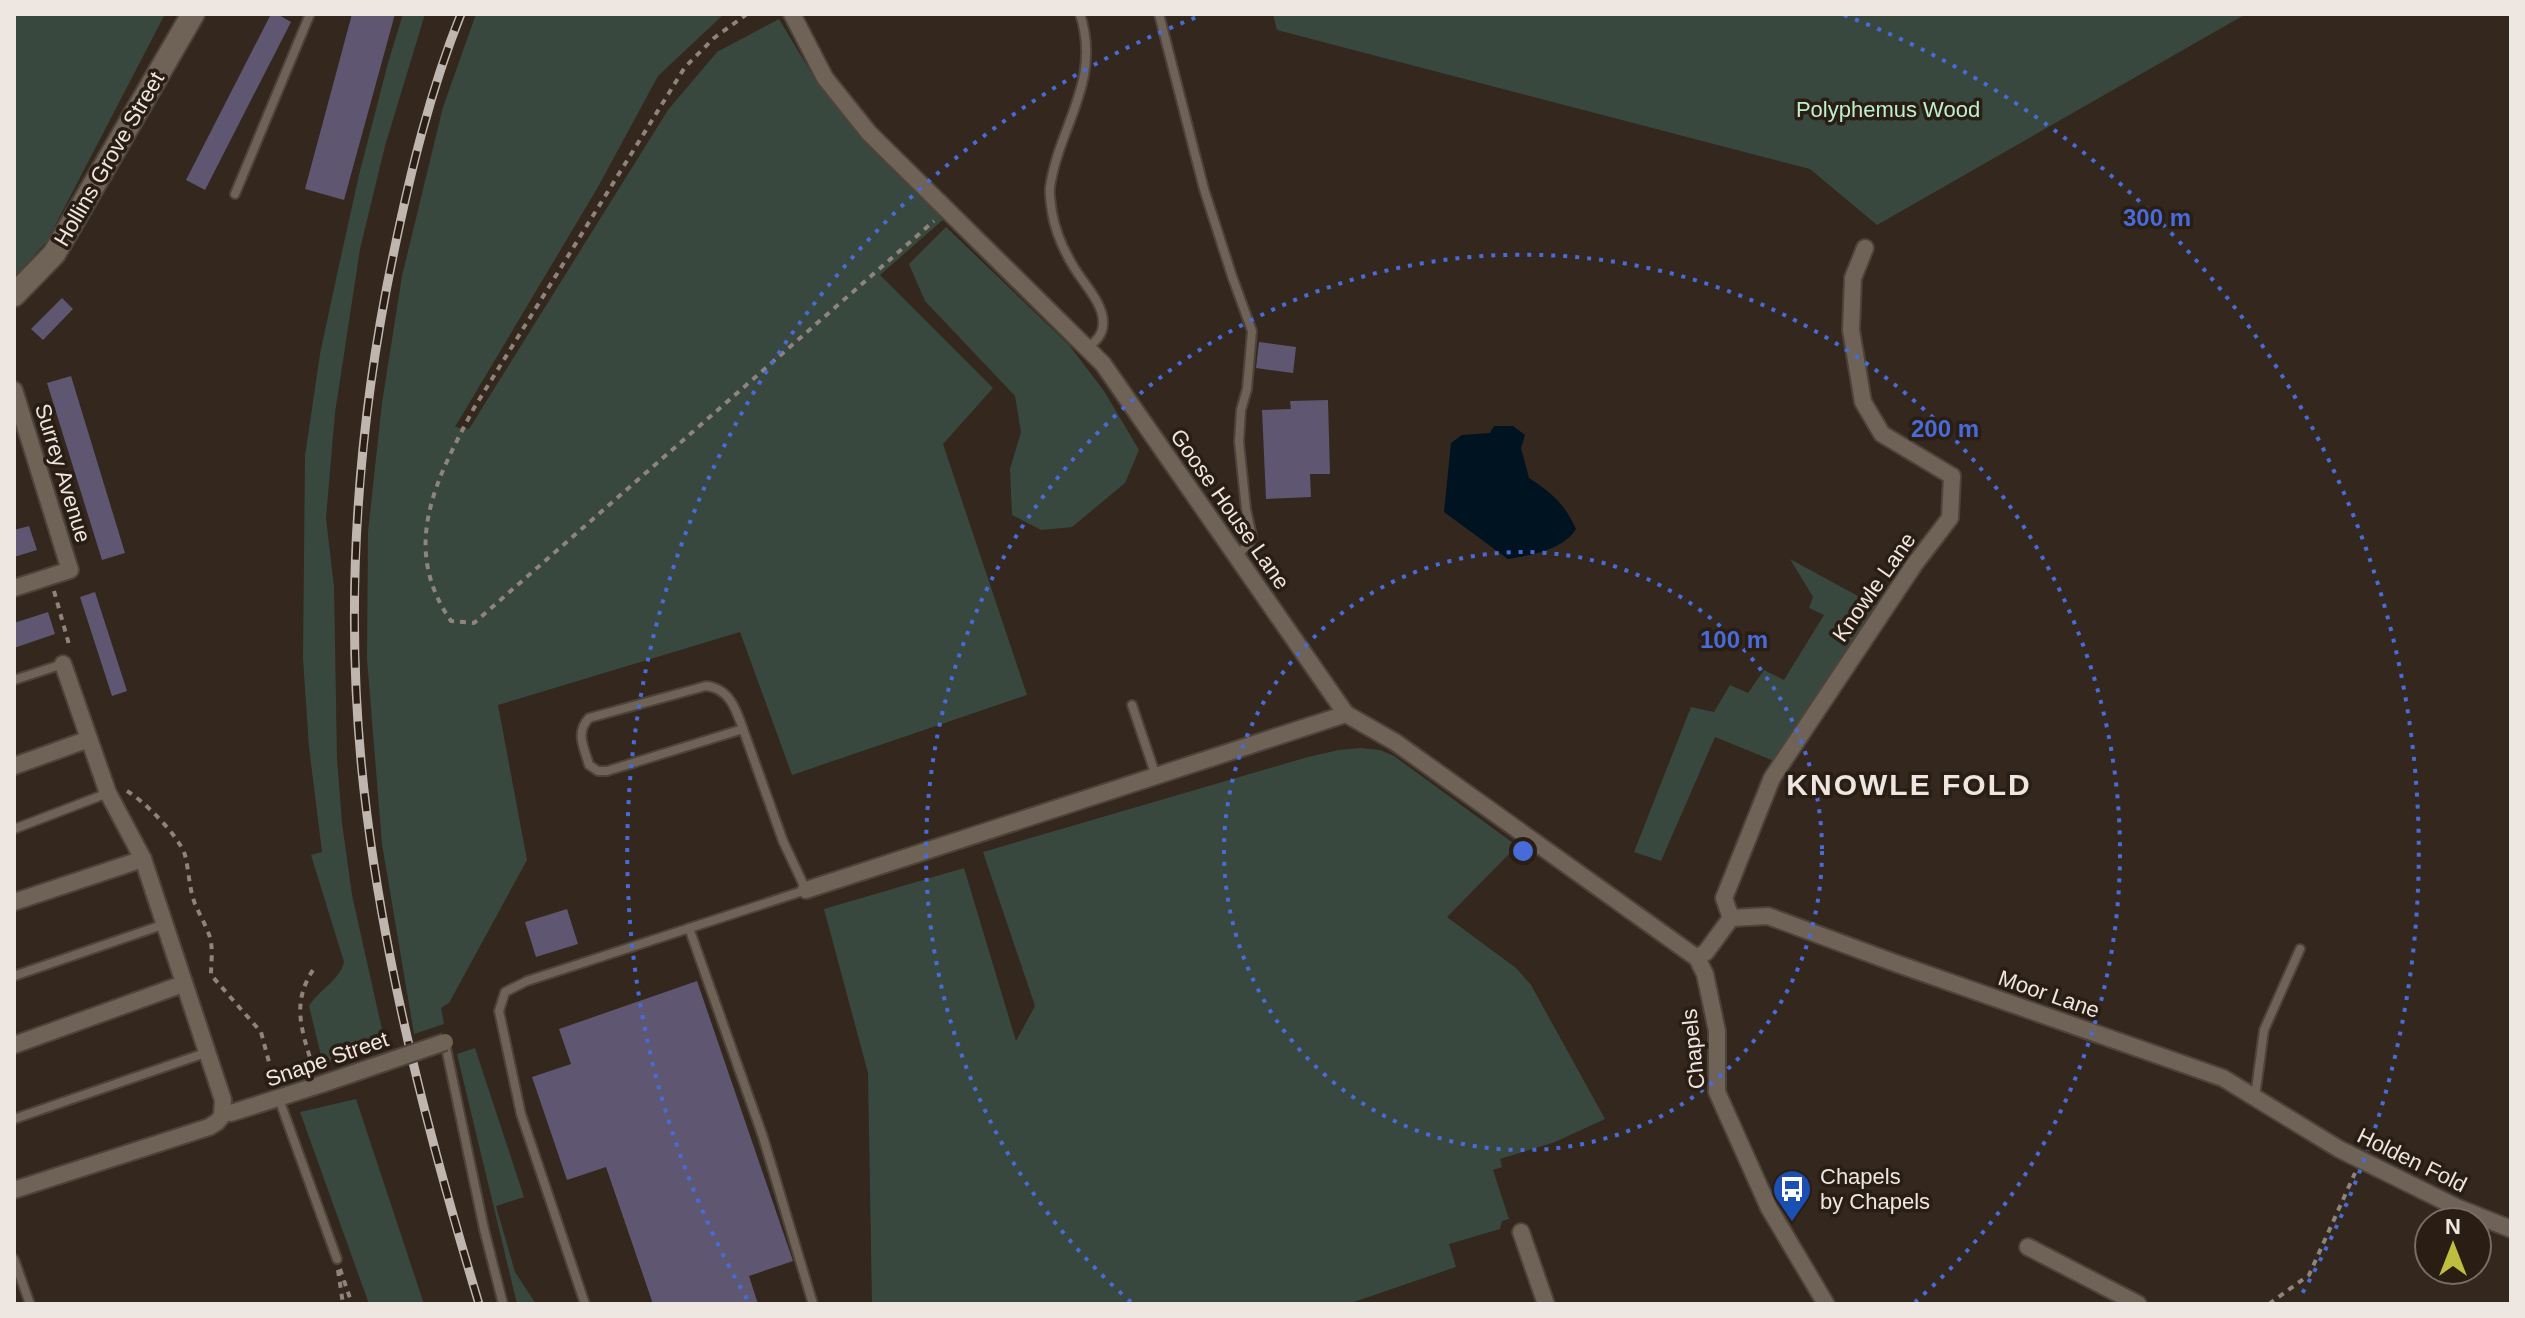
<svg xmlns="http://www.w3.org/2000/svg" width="2525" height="1318" font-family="Helvetica,sans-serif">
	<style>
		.green { fill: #39483e }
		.water { fill: #001320 }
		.building { fill: #5f5771 }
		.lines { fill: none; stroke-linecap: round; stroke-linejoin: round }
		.service-casing { stroke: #4d433b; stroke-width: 12 }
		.minor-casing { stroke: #4d433b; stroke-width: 20 }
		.tertiary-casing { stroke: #4d433b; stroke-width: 26 }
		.path { stroke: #8e847d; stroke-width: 4; stroke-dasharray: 6 6; stroke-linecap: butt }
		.service { stroke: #6f6257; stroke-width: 8 }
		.minor { stroke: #6f6257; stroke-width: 16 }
		.tertiary { stroke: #6f6257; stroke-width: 22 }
		.rail-casing { stroke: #bfb6b0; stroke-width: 9 }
		.rail { stroke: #291d14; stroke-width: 6; stroke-dasharray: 18; stroke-linecap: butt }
		.minor-bridge-casing { stroke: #4d433b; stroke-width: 20; stroke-linecap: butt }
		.minor-bridge { stroke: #6f6257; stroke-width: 16 }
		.ring { fill: none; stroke: #476cda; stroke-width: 4; stroke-dasharray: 4 8 }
		.labels { text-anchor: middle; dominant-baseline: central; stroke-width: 7; stroke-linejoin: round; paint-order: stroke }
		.park-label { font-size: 22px; fill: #bcf0cd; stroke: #291d14 }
		.street-label { font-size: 22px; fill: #eee6e0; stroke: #291d14 }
		.poi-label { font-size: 22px; fill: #eee6e0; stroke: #291d14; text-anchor: start }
		.district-label { font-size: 30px; font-weight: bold; letter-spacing: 2px; fill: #eee6e0; stroke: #291d14 }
		.centre { fill: #476cda; stroke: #291d14; stroke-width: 4 }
		.ring-label { font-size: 24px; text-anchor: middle; font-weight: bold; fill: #476cda; stroke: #291d14; stroke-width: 7; stroke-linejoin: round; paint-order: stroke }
	</style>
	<rect width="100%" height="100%" fill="#33271e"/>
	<g class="green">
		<path d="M14 14H165L47 241 14 278Z"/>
		<path d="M403 14H425L385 146 360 249 335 413 326 518 334 587 337 759 342 823 352 895 385 1043 323 1064 309 1006C319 990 340 980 344 962L311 855 322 852 309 747 303 659 305 456 320 354 338 270 359 175 388 63Z"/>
		<path d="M476 14H724L658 76 598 187 455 427 469 429 668 110 717 52 779 19 812 74 862 139 944 219 880 275 993 388 943 444 1027 695 792 775 740 632 498 705 527 860 449 1003 441 1008 444 1024 414 1034 382 844 367 659 368 532 382 403 402 276 443 107Z"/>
		<path d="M1273 14H2246L1877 225 1810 169 1277 30Z"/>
		<path d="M946 227 1069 345 1104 391 1139 450 1125 483 1072 527 1041 530 1012 515 1010 469 1021 432 1015 396 925 301 909 264Z"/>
		<path d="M1790 559 1878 607 1774 761 1715 737 1661 861 1634 852 1691 707 1714 712 1730 685 1748 693 1764 670 1784 680 1824 615 1809 608 1813 597Z"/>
		<path d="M1361 748 1380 750 1394 756 1513 843 1515 848 1447 917 1516 968 1531 985 1605 1119 1555 1142 1500 1159 1502 1167 1493 1170 1509 1219 1502 1221 1500 1229 1449 1244 1456 1267 1348 1304H872L868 1073 824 909 964 868 1016 1041 1035 1006 983 852 1308 757 1339 750Z"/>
		<path d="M475 1048 524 1197 496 1206 515 1272 536 1304H517L457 1054Z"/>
		<path d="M356 1099 424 1304H369L300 1112Z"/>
	</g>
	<path class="water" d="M1494 426H1513L1525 435 1521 448 1529 478C1553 494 1564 503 1576 529 1563 550 1531 555 1508 559L1444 512 1451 443 1462 435 1490 433Z"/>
	<g class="building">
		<path d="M271 14H277L291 22 205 190 186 180Z"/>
		<path d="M352 14H395L344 200 305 189Z"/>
		<path d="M62 298 73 309 43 340 31 329Z"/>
		<path d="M1259 342 1296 347 1293 373 1256 368Z"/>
		<path d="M71 376 125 553 102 560 47 383Z"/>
		<path d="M1328 400 1330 474H1310L1311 497 1266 499 1262 410 1291 409 1290 401Z"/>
		<path d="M29 526 37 550 14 557V530Z"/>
		<path d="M95 592 127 691 112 696 80 597Z"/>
		<path d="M48 612 55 634 14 648V623Z"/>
		<path d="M567 909 578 944 536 957 525 922Z"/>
		<path d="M697 981 793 1261 749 1276 758 1304H653L606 1167 567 1180 532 1077 571 1064 559 1029Z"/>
	</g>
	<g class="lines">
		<g class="service-casing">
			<g id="service">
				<path d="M1080 14C1102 81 1059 126 1050 187 1049 195 1051 204 1052 212 1055 231 1062 247 1072 264 1081 281 1104 303 1103 323 1103 335 1096 341 1087 348"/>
				<path d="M1159 14 1204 189 1232 276 1252 331 1247 389 1241 410 1239 442 1246 509 1252 536 1249 544 1237 555"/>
				<path d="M235 194 310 14"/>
				<path d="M14 680 63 664"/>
				<path d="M1132 705 1156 776"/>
				<path d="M14 829 108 793"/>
				<path d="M689 928 763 1137 813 1304"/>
				<path d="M14 976 165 924"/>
				<path d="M445 1043 484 1229 503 1304"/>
				<path d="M2255 1097 2264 1030 2300 949"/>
				<path d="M279 1099 337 1259"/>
				<path d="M14 1119 208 1052"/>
				<path d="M14 1259 30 1304"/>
				<path d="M585 1304 521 1114 499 1011 505 992 527 981 806 890 783 841 743 729C736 709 729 688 706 686L589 718C575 733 584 747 589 765L598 771H607L743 729"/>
			</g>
		</g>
		<g class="minor-casing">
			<g id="minor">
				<path d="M792 14 825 78 869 133 1103 364 1346 714 1395 742 1697 958 1705 974 1717 1031V1092L1769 1208 1826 1304"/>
				<path d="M14 390 70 570 14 588"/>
				<path d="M14 766 89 739"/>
				<path d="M806 890 1346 714"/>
				<path d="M14 902 143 859"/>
				<path d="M1731 918 1768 916 1895 963 2223 1078 2339 1149 2456 1207 2511 1229"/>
				<path d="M1697 958 1706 952 1731 918 1724 898 1772 778 1914 565 1950 518 1952 476 1882 434 1863 402 1851 330 1853 278 1865 248"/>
				<path d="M14 1045 183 984"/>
				<path d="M223 1111 231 1113 322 1084"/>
				<path d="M14 1190 209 1127 217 1122 222 1116 223 1100 143 859 108 793 63 664"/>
				<path d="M1521 1232 1546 1304"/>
				<path d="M2028 1247 2138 1304"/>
			</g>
		</g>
		<g class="tertiary-casing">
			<path id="tertiary" d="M14 295 54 254 193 14"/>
		</g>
		<g class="path">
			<path d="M747 14 714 38 685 67 474 408C437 478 399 546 451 621L474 623 934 221"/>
			<path d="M54 591 70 648"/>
			<path d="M127 791C144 801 179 836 185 855 189 871 189 888 195 904 199 913 204 922 208 932 214 945 211 961 211 975L261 1032 274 1081"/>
			<path d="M313 1068C302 1030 290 1003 315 967"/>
			<path d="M340 1269 352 1304"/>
			<path d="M338 1270 343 1304"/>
			<path d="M2269 1304 2309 1275 2355 1173"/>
		</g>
		<use href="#service" class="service"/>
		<use href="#minor" class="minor"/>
		<use href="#tertiary" class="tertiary"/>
		<g class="rail-casing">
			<path id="rail" d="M461 14C430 91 410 174 393 256 355 438 343 629 367 815 388 981 431 1144 479 1304"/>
		</g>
		<use href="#rail" class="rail"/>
		<g class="minor-bridge-casing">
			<path id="minor-bridge" d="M322 1084 445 1042"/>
		</g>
		<use href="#minor-bridge" class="minor-bridge"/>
	</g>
	<g class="ring">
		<circle cx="1523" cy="851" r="299"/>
		<path d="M1131 1302A597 597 0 1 1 1915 1302"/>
		<path d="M747 1299A896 896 0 0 1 1202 15M1844 15A896 896 0 0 1 2299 1299"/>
	</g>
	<defs>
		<g id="bus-pin" transform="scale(2)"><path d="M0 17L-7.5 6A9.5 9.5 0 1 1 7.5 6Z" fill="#1a4fb4" stroke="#291d14"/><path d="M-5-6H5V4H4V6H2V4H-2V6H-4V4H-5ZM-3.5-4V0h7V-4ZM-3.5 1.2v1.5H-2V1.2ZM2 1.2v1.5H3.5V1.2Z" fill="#fff"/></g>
	</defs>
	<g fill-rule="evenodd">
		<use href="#bus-pin" x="1792" y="1189"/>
	</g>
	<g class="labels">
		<g class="park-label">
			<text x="1888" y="109">Polyphemus Wood</text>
		</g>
		<g class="street-label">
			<text transform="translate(109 159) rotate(-60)">Hollins Grove Street</text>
			<text transform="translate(63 473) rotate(73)">Surrey Avenue</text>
			<text transform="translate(1230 509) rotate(55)">Goose House Lane</text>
			<text transform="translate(1874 587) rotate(-55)">Knowle Lane</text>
			<text transform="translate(2049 994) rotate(19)">Moor Lane</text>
			<text transform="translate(1693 1049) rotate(-96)">Chapels</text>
			<text transform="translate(327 1059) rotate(-19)">Snape Street</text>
			<text transform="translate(2412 1160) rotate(26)">Holden Fold</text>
		</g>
		<g class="poi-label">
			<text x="1820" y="1176">Chapels<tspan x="1820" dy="25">by Chapels</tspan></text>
		</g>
		<g class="district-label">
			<text x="1909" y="784">KNOWLE FOLD</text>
		</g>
	</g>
	<circle cx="1523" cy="851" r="12" class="centre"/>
	<g class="ring-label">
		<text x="2157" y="226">300 m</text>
		<text x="1945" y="437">200 m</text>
		<text x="1734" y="648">100 m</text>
	</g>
	<rect width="2525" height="1318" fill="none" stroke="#eee6e0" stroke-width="32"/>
	<g transform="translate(2453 1246)"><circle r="38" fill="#291d14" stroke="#786d66" stroke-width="2"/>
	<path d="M0-6L14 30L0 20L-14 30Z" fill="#bfbe41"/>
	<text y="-12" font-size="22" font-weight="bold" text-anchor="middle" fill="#eee6e0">N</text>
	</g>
</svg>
